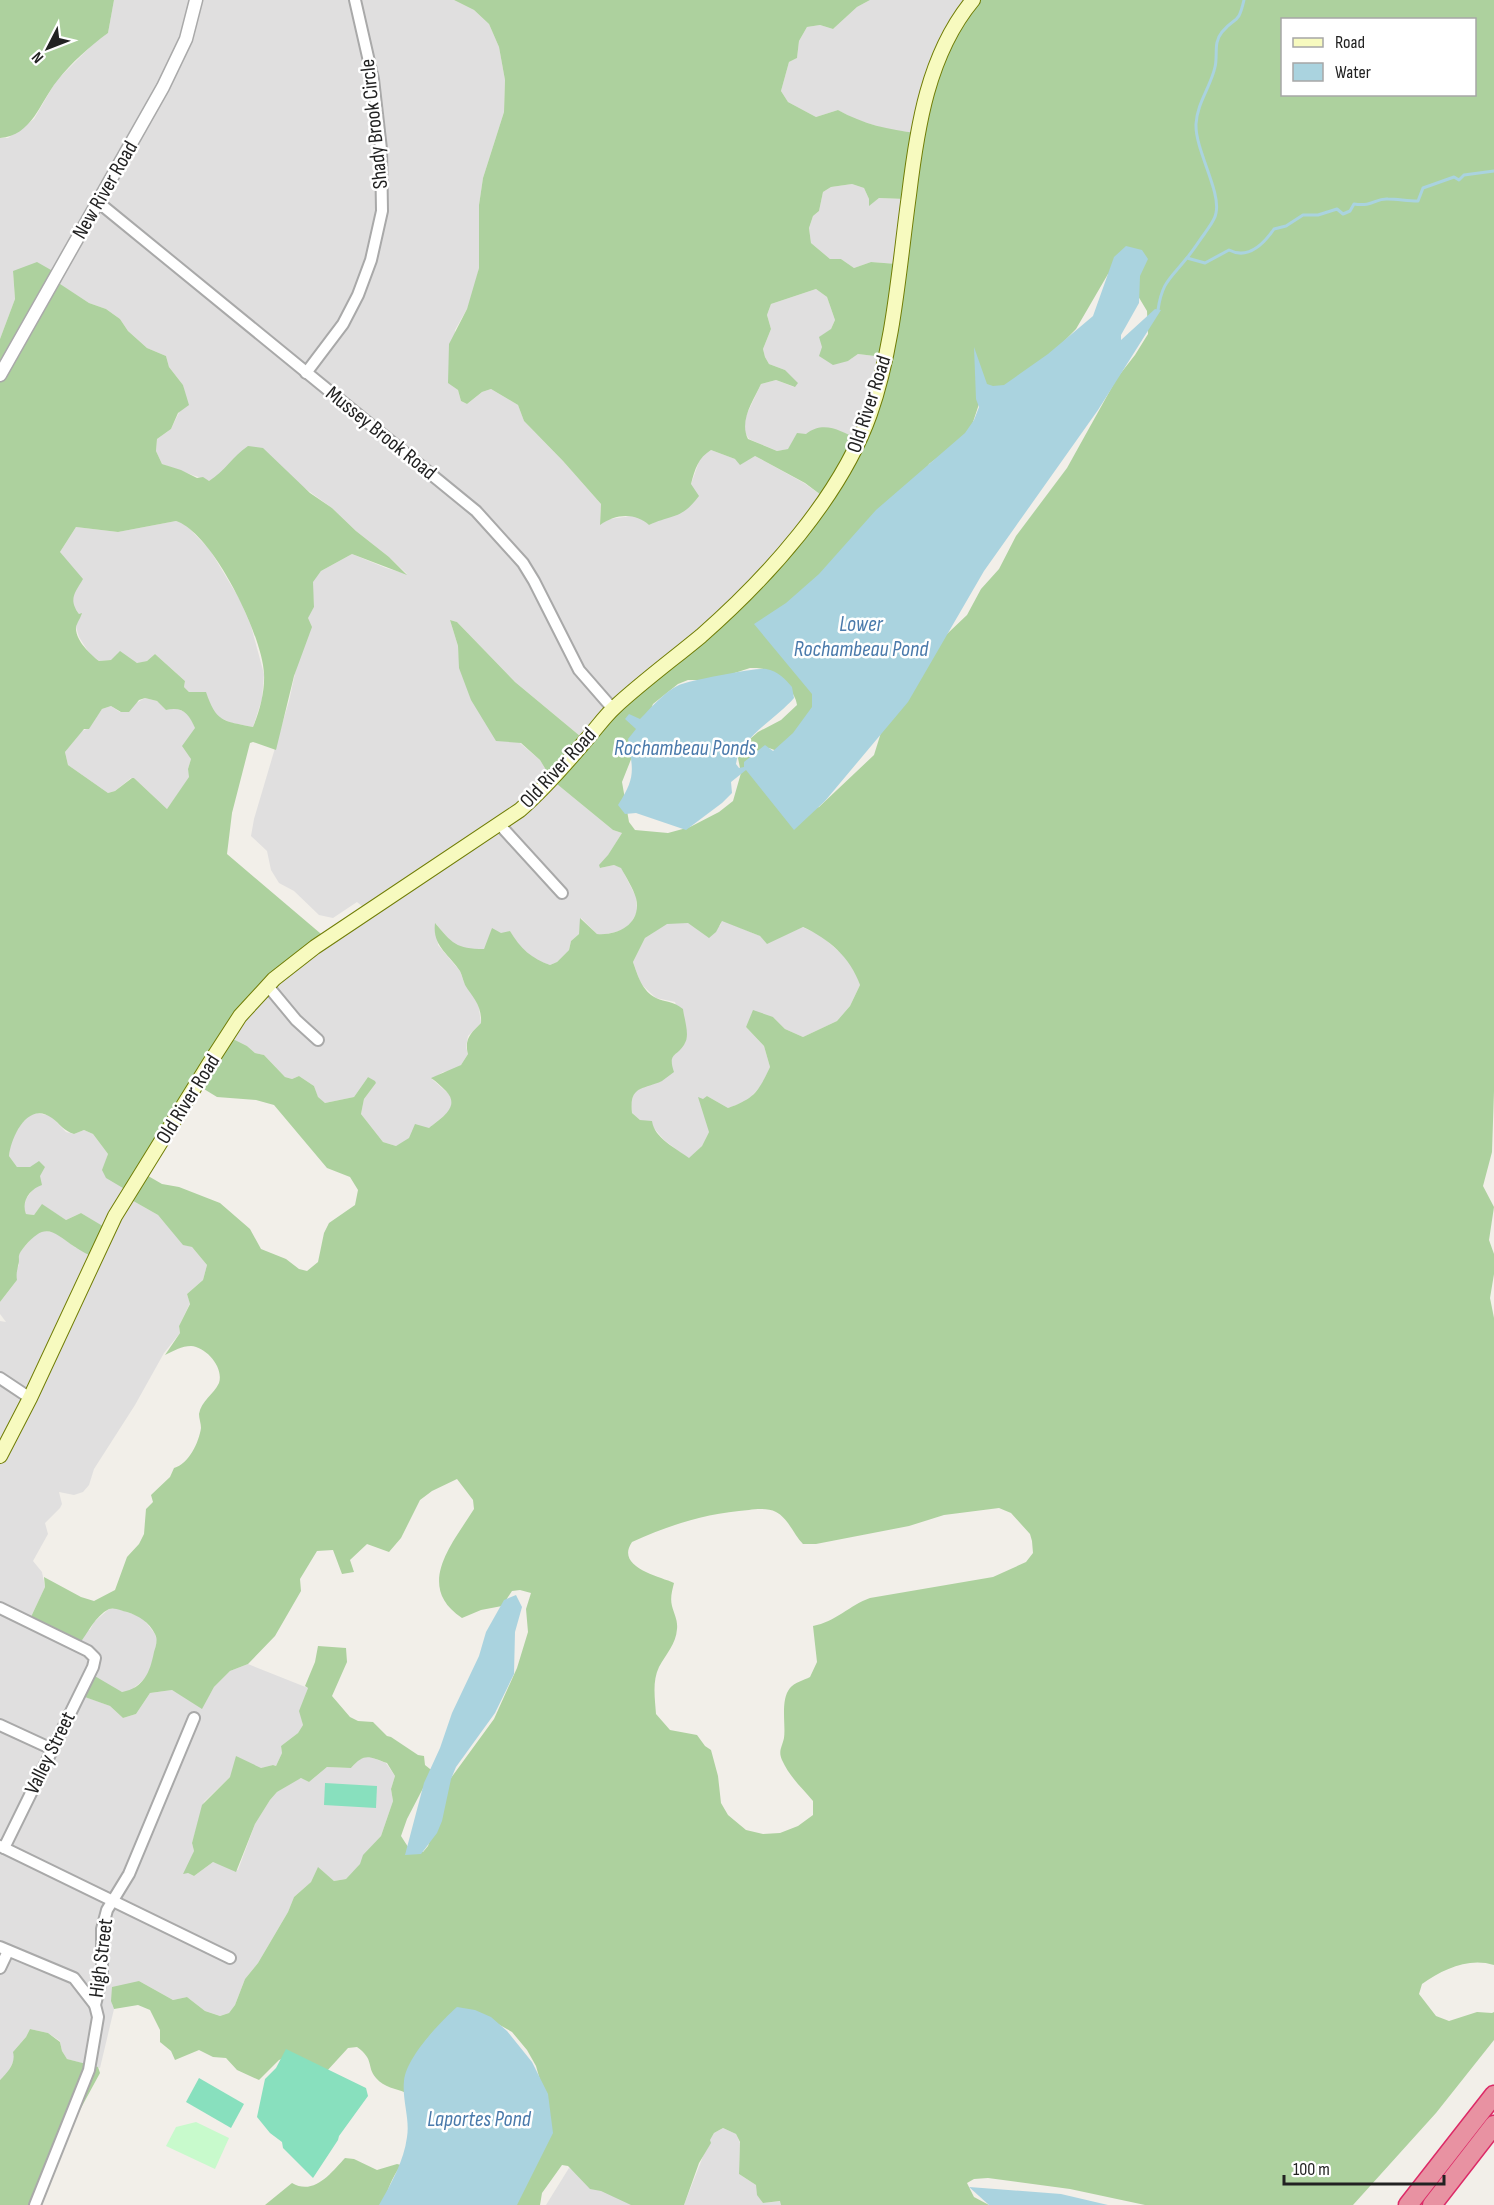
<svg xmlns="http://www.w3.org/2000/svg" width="1494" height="2205" font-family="'Sofia Sans Condensed',sans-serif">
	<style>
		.residential { fill: #e0dfdf }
		.forest { fill: #add19e; fill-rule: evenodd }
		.park { fill: #c8facc }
		.pitch { fill: #88e0be }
		.water { fill: #aad3df }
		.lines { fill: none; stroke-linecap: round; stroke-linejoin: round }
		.stream { stroke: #aad3df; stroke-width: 3 }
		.minor-casing { stroke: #a9a9a9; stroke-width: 14 }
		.tertiary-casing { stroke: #a9a9a9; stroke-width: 15 }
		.secondary-casing { stroke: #707d05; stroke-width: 16 }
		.motorway-casing { stroke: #dc2a67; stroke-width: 21 }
		.minor { stroke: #fff; stroke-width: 10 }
		.tertiary { stroke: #fff; stroke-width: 12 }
		.secondary { stroke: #f7fabf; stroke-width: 14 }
		.motorway { stroke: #e892a2; stroke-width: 18 }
		.labels { text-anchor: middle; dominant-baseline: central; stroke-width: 5; stroke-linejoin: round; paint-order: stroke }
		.street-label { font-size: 21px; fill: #222; stroke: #fff }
		.water-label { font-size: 22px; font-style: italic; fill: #4a7aab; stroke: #fff }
	</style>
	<rect width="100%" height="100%" fill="#f2efe9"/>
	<g class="residential">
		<path d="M114 0H454L474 10 489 24 499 47 505 80 504 112 483 178 479 205V268L475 286 467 309 455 330 453 386 458 390 461 401 467 404 482 392 491 389 518 405 524 421 563 461 601 504 600 524 609 519 632 516 641 517 649 525 657 521 691 484 701 456 711 450 735 459 755 456 804 483 825 498 777 561 586 741 515 682 457 622 450 620 458 646 460 668 520 743 540 760 552 780 613 830 622 833 600 868 614 865 621 867 636 897 637 912 631 923 623 930 603 935 597 934 581 918 579 934 571 941 569 950 557 962 550 965 538 961 519 946 510 931 486 945 484 949H465L452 943 436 924 438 945 460 971 465 985 478 1002 481 1023 468 1036 466 1047 468 1054 461 1065 451 1071 443 1072 432 1079 450 1095 452 1102 450 1111 429 1128 396 1146 383 1142 361 1114 364 1099 376 1083 368 1077 354 1097 325 1103 318 1098 314 1086 299 1076 292 1079 285 1077 264 1055 255 1053 247 1046 229 1037 260 993 369 912 357 902 333 918 319 915 294 891 279 883 271 870 267 851 251 836 254 819 289 701 307 618 314 607 312 582 321 571 352 554 386 568 407 574 389 557 356 531 332 508 299 484 229 465 221 474 209 481 162 464 156 451 157 439 171 429 186 398 183 385 169 367 166 356 147 348 128 331 120 319 106 309 89 303 56 282 13 271 15 299 0 339V138H8L34 119 56 81 94 43 108 33Z"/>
		<path d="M870 0H974L917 133 890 130 854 119 838 110 816 117 788 102 781 91 789 62 797 58 799 41 807 27 820 25 833 29 857 7Z"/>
		<path d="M852 184 864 188 869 199V205L879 198 905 199 897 264 871 262 854 268 841 259H830L811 243 809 228 813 216 819 211 823 192 831 187Z"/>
		<path d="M816 289 827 297 835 320 831 329 848 361 858 354 883 357 860 438 797 434 789 449 777 451 749 439 744 431 745 418 761 384 776 380 794 387 785 370 769 364 765 357 763 349 771 329 767 315 771 304Z"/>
		<path d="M176 521 185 524 210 550 240 600 251 626 264 674 262 699 253 727 232 723 218 717 211 710 205 692H189L184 687 185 681 155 654 147 661 139 663 111 660 99 661 89 653 79 637 76 627 79 614 73 606V596L60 552 76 527 118 532Z"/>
		<path d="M145 698 157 701 166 710 176 708 189 714 195 728 189 754 191 759 188 769 190 777 167 809 134 778H131L115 791 108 793 68 765 65 752 82 731 89 728 102 709 111 706 120 712Z"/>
		<path d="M722 920 760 936 767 943 802 927 820 935 842 954 854 968 860 985 850 1006 837 1021 803 1037 785 1029 773 1017 751 1018 746 1027 764 1046 770 1067 761 1086 747 1101 728 1108 707 1096 709 1132 702 1146 689 1159 664 1140 653 1127 640 1120 632 1113 631 1103 634 1093 645 1085 661 1081 673 1056 685 1043 687 1036 675 1002 656 998 641 984 633 962 645 938 667 923H689L720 926Z"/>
		<path d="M37 1113 51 1116 66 1132 74 1134 84 1130 93 1134 108 1154 103 1170 129 1191 128 1198 158 1215 183 1244 192 1247 207 1265 203 1280 187 1294 190 1303 179 1326 180 1333 164 1353 135 1405 94 1469 89 1485 83 1492 74 1495 59 1492 62 1504 60 1508 45 1523 48 1534 33 1561 42 1572 45 1587 30 1619 90 1630 94 1622 109 1609 115 1608 142 1617 155 1634 157 1641 151 1670 147 1677 130 1691 83 1696 110 1706 123 1718 136 1714 150 1693 172 1690 202 1708 214 1687 230 1671 248 1664 308 1688 300 1711 303 1725 298 1733 281 1746 282 1753 276 1766 273 1765 230 1777 204 1802 192 1843 194 1851 188 1873 194 1876 213 1862 238 1870 255 1824 270 1800 277 1792 298 1779 302 1778 309 1782 327 1767 351 1768 359 1759 368 1756 386 1763 395 1776 391 1789 393 1801 381 1836 364 1855 361 1864 346 1879 334 1881 318 1868 311 1882 294 1897 288 1912 258 1963 245 1979 235 2005 229 2013 220 2016 205 2011 187 1997 173 2000 139 1981 112 2004 114 2009 100 2068 67 2059 62 2051 60 2041 48 2033 30 2029 26 2037 14 2051 15 2058 7 2074 0 2080V1321L6 1322 0 1314V1302L17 1280 15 1272 19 1265 17 1258 21 1251 36 1233 45 1231 55 1232 76 1248 105 1228 81 1213 66 1220 42 1205 34 1215 26 1214 24 1208 26 1199 34 1188 30 1167H17L9 1156 10 1143 19 1127 29 1115Z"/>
		<path d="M723 2128 736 2134 740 2143 739 2174 756 2185 763 2203 781 2201V2205H684L709 2141 714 2133Z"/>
		<path d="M569 2168 636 2205H546Z"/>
	</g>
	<g class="forest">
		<path d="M0 0H114L108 33C90 46 71 63 57 81 40 102 32 136 0 138Z"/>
		<path d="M454 0H870L857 7 833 29 820 25 807 27 799 41 797 58 789 62 781 91 788 102 816 117 838 110C863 124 889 130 917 133L944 50 974 0H1494V1091L1492 1152 1483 1186 1494 1207 1489 1240 1494 1254V1274L1490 1298 1494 1318V1965C1469 1957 1443 1969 1422 1984L1419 1994 1436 2016 1449 2021 1477 2012 1492 2013 1494 2012V2040L1436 2113 1353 2205H1145L1070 2189 988 2178 974 2179 967 2183 974 2197 989 2205H781L780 2201 763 2203 757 2195 756 2185 739 2174 740 2142 736 2134 723 2128 714 2133 710 2140 711 2143 699 2163 684 2205H631L601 2191 590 2189 568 2166 562 2165 542 2193 540 2205H513L546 2101 536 2066 527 2050 512 2032 498 2024 449 2017C423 2039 409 2060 406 2093 396 2088 384 2088 376 2078 366 2066 375 2060 357 2047L348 2048 326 2072 287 2057 279 2060 259 2080 237 2070 226 2058 213 2057 199 2050 175 2060 171 2051 160 2042V2030L150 2010 138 2005 114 2009 111 2001 112 1987 139 1981 173 2000 187 1997 205 2011 220 2016 229 2013 235 2005 245 1979 258 1963 288 1912 294 1897 311 1882 318 1867 334 1881 346 1879 360 1864 363 1855 381 1836 393 1801 391 1789 395 1776 387 1763C369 1757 365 1752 351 1768L327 1767 309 1782 301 1778 277 1792 270 1800 255 1824 236 1872 213 1862 194 1876 188 1873 183 1874 194 1851 192 1843 202 1805 230 1777 236 1756 261 1768 273 1765 276 1766 282 1753 281 1746 298 1733 303 1725 299 1711 308 1688 305 1686 315 1662 318 1646 346 1648 347 1662 332 1696 350 1717 358 1721 373 1722 387 1736 391 1737 418 1755 424 1756 425 1765 430 1769H433L407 1819 401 1836 410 1850 423 1852 428 1846 435 1825 440 1793 494 1719 517 1668 528 1632 526 1609 531 1593 520 1590 512 1591 502 1606 481 1610 462 1618C414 1586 453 1543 474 1509L473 1500 457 1479 432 1491 420 1500 401 1538 389 1552 367 1544 350 1560 354 1572 342 1574 333 1550 317 1551 300 1579 301 1591 275 1636 248 1664 230 1671 214 1687 202 1709 172 1690 150 1693 136 1714 123 1718 110 1706 82 1696 93 1675 122 1692C144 1688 150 1672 154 1652 156 1646 158 1640 155 1634 149 1622 139 1616 127 1612 122 1611 115 1607 109 1609 95 1616 88 1633 79 1644L30 1619 45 1587 44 1577 81 1597 94 1601 115 1590 127 1557 139 1544 144 1534 146 1509 153 1502 151 1495 170 1477 174 1468C189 1464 199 1442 201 1428 201 1423 199 1419 199 1414 201 1401 214 1394 219 1383 224 1367 206 1347 191 1346 182 1346 173 1351 165 1355L180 1333 179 1326 190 1304 187 1294 203 1280 207 1265 192 1247 183 1245 158 1215 128 1198V1191L106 1178 102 1170 108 1154 93 1134 84 1130 74 1134C64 1131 60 1124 52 1118 28 1100 11 1137 9 1156L17 1167H30L39 1161 45 1167 40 1176 42 1185C30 1189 21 1201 26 1214L34 1215 42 1204 66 1220 81 1213 106 1228 95 1258C89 1255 81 1251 75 1247 53 1232 46 1221 25 1246 15 1258 21 1256 18 1266 17 1272 16 1273 17 1280L0 1302V339L15 299 13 271 37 262 58 274 57 282 89 303 106 309 120 319 128 331 147 348 166 356 169 367 183 385 189 405 178 413 171 429 157 439 156 451 162 464 181 470 197 478 203 477 209 481C225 471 233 456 248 446L263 448 310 493 332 508 356 531 389 557 407 575 352 554 321 571 313 582 314 607 308 618 312 627 294 676 276 750 253 742 250 743 232 813 227 854 327 939 279 976 229 1037 247 1046 255 1053 264 1055 285 1077 292 1079 299 1076 314 1086 318 1097 325 1103 354 1097 368 1077 375 1081 376 1083 364 1099 361 1114 383 1142 396 1146 409 1138 415 1124 429 1128C441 1118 461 1107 446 1091 441 1086 437 1082 431 1078L461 1065 468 1054C464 1039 471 1033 481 1023 482 1005 473 998 465 985 463 980 462 975 460 971 449 954 432 946 435 923 452 943 456 949 484 949L492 928 501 933 510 931C520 948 532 959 550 965L557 962 569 950 571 941 579 934 580 918 597 934C619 936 642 923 636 898 633 888 626 877 621 868L614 865 600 868 599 865 608 855 622 833 613 830 552 780 540 760 521 743 496 741 471 700 459 668 458 646 450 620 457 622 515 682 586 741 694 643 825 498 805 483 755 456 740 465 735 459 711 450C698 458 695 469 691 484L699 496C681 520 673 514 649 525 635 512 615 514 600 525L601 504 563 461 524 421 518 405 491 389 482 392 467 404 461 401 458 390 448 383 449 344 467 309 479 268V205L483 178 504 112 505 80 499 47 489 24 474 10ZM1282 20H1474V94H1282ZM852 184 864 188 869 199V206L879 198 905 199 897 264 871 262 854 268 841 259H830L811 243 809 228 813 216 819 211 823 192 831 187ZM1108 274 1135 291 1147 311 1148 334 1135 355 1117 378 1067 468 1016 536 999 569 981 589 967 615 927 653 889 707 874 755 819 807 790 818 761 753 769 748 777 751 826 706 929 464 969 434 983 392 1017 387 1033 373 1076 329ZM816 289 827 297 835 320 831 329 819 337 822 347 819 356 833 365 848 361 858 354 883 357 858 439C840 431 824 420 806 434L797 433 788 449 777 451 748 439C739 421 753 401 761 384L776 380 795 387 798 383 785 370 769 364 765 357 763 349 771 329 767 315 771 304ZM176 521C213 533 262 635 264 673 265 691 260 710 253 727 223 721 216 722 206 692H189L184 687 185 681 155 654 147 661 137 663 120 651 111 660 99 661C90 654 75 640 76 627 77 623 81 617 82 613L79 614C68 599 75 593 83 579L60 552 76 527 118 532ZM750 668C756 668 764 668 770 671 781 677 796 693 797 705L781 720 758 732 743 745 738 758 741 773 733 801 719 812 690 827 668 833 635 830 629 822 622 782 653 704 678 684 688 680H713ZM145 698 157 701 166 710C183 706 189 714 195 728L182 746 191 759 188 769 189 777 167 809 134 778H132L115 791 108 793 68 765 65 752 84 729H89L102 709 111 706 121 712H129L139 700ZM722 921 760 936 767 944 803 927C829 939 850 957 860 985L850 1006 837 1021 803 1037 785 1029 773 1017 753 1010 746 1027 764 1046 770 1067C758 1092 755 1098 728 1108L707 1096 703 1099 698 1097 709 1132 702 1146 689 1158C677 1149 654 1138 652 1121L640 1120 632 1113C629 1085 643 1090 662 1081 666 1078 670 1075 674 1072 667 1052 678 1057 685 1043 690 1035 684 1018 683 1009 672 1000 666 1003 656 998 642 991 638 976 633 962L645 938 667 924 688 923 709 938 716 932ZM199 1086 217 1097 256 1100 274 1105 327 1168 350 1177 358 1190 355 1205 329 1223 324 1233 318 1262 307 1271 299 1269 286 1259 261 1249 250 1229 220 1203 179 1187 162 1184 143 1173ZM999 1508 1011 1513 1030 1534 1032 1541 1033 1553 1026 1562 993 1577 870 1598C850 1605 835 1622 813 1626L817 1662 810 1677C804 1680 794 1683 790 1688 780 1700 786 1725 784 1738 782 1747 778 1751 782 1760 789 1776 802 1788 813 1801V1815L798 1826 780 1833 763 1834 746 1830 728 1815 721 1803 718 1776 711 1750 705 1746 697 1735 670 1730 656 1714C655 1699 652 1681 659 1667 666 1654 676 1644 677 1629 678 1620 674 1614 672 1606 670 1598 672 1591 674 1583 658 1576 615 1567 632 1542 669 1525 707 1513 749 1510 757 1509 768 1508 776 1512 788 1518 794 1535 803 1544H816L909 1526 944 1515Z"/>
		<path d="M30 2029 48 2033 60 2042 62 2051 67 2059 98 2067 100 2073 69 2130 37 2205H0V2080C8 2072 16 2063 13 2052L26 2037Z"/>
		<path d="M345 2158 354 2159 377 2170 397 2164 401 2165C392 2178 387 2189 384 2205H265L292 2183C314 2196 331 2173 345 2158Z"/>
	</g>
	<path class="park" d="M196 2122 229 2138 215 2169 166 2146 176 2127Z"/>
	<g class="pitch">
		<path d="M325 1783 377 1786 376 1808 324 1805Z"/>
		<path d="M286 2049 366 2088 368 2096 339 2136 338 2140 313 2178 283 2148 282 2142 270 2133 257 2117 265 2079 276 2068Z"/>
		<path d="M199 2078 244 2104 231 2128 186 2102Z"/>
	</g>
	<g class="water">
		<path d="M1126 246 1142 250 1148 259 1140 276 1139 303 1121 335V340L1155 309 1161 310 1098 410 984 571 908 702 825 801 794 830 746 770 731 782 732 793 722 803 686 830 636 813 625 814 618 805C636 777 633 771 628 739L636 729 625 719 629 714 640 719C652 707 664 692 679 685 688 681 758 667 766 669 778 671 785 679 792 687L794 698C778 717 738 740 736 764L739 768 744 767V762L765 745 773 751 793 733 812 707V694L754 624 786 603 819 574 876 510 965 433 974 420 979 407 976 399 974 347 987 384 993 386 1004 385 1048 354 1093 316 1114 257Z"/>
		<path d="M516 1595 522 1607 515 1632 514 1674 495 1713 456 1767 451 1779 442 1821 437 1833 421 1854 405 1855 424 1783 440 1748 452 1713 479 1656 486 1632 504 1600Z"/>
		<path d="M457 2007 475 2010 491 2017 507 2031 532 2062 548 2094 553 2133 517 2205H379C391 2184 404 2161 407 2137 410 2119 402 2100 404 2081 406 2058 439 2023 457 2007Z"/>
		<path d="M969 2187 1061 2194 1108 2205H989Z"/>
	</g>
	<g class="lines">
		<g class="stream">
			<path d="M1187 258 1205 263 1229 250C1248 260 1263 245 1274 229L1286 226 1303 215H1318L1337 209 1343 214 1350 211 1354 204C1373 207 1375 198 1388 199 1398 199 1407 201 1418 201L1423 188 1454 177 1459 180 1464 175 1494 171"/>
			<path d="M1158 310C1162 282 1170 279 1186 259 1193 251 1199 241 1205 233 1209 227 1215 220 1216 213 1221 191 1195 150 1196 124 1197 103 1211 86 1215 67 1218 55 1213 43 1222 32 1236 15 1238 26 1244 0"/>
		</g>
		<g class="minor-casing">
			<g id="minor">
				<path d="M98 202 476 511 523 563 534 581 579 670 613 709"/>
				<path d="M306 373 343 324 358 295 371 260 382 211 381 149 373 79 355 0"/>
				<path d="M499 824 562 893"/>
				<path d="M267 985 296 1020 318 1040"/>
				<path d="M0 1378 30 1398"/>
				<path d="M0 1608 88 1651 95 1658 93 1667 4 1848"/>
				<path d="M0 1725 52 1749"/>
				<path d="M0 1846 230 1958"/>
				<path d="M0 1947 74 1978 95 2005"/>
				<path d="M0 1968 8 1951"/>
				<path d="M35 2205 89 2070 98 2017 95 2005 102 1976V1929L107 1910 129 1874 194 1718"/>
			</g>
		</g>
		<g class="tertiary-casing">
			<path id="tertiary" d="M0 375 163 87 186 39 196 0"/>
		</g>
		<g class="secondary-casing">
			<path id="secondary" d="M0 1456 30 1398 115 1216 209 1064 240 1016 274 979 315 947 520 810C544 789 565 765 586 740 596 729 604 717 615 707 642 682 672 660 701 636 767 578 840 498 870 414 894 346 899 267 909 195 917 128 928 54 973 0"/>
		</g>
		<g class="motorway-casing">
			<g id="motorway">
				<path d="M1408 2205 1494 2095"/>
				<path d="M1432 2205 1494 2125"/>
			</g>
		</g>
		<use href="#minor" class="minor"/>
		<use href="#tertiary" class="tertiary"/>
		<use href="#secondary" class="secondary"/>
		<use href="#motorway" class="motorway"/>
	</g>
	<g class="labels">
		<g class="street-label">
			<text transform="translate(374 124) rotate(-96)">Shady Brook Circle</text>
			<text transform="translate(105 190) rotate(-60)">New River Road</text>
			<text transform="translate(869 404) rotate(-72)">Old River Road</text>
			<text transform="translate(381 433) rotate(39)">Mussey Brook Road</text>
			<text transform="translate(558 768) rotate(-47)">Old River Road</text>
			<text transform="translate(188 1099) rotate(-58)">Old River Road</text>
			<text transform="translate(50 1753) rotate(-64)">Valley Street</text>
			<text transform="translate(101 1958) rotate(-83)">High Street</text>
		</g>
		<g class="water-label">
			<text x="861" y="624">Lower<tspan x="861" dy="25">Rochambeau Pond</tspan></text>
			<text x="685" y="748">Rochambeau Ponds</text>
			<text x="479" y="2119">Laportes Pond</text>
		</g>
	</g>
	<rect x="1281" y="18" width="195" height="78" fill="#ffffff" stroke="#a7a7a7" stroke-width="1.5"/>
	<rect x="1293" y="38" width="30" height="9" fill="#f7fabf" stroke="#a7a7a7" stroke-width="1.5"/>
	<text x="1335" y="48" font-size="18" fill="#222222">Road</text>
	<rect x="1293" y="63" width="30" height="18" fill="#aad3df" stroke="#a7a7a7" stroke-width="1.5"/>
	<text x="1335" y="78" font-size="18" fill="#222222">Water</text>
	<g transform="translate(48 48) rotate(228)" stroke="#ffffff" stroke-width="4.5" paint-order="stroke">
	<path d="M0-4.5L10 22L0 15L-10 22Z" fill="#222222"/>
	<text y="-9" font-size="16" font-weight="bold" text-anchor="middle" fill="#222222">N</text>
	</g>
	<path d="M1284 2175v9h160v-9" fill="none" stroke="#222222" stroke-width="3"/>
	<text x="1293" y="2175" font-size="18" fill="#222222" stroke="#ffffff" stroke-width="4.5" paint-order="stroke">100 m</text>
</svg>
